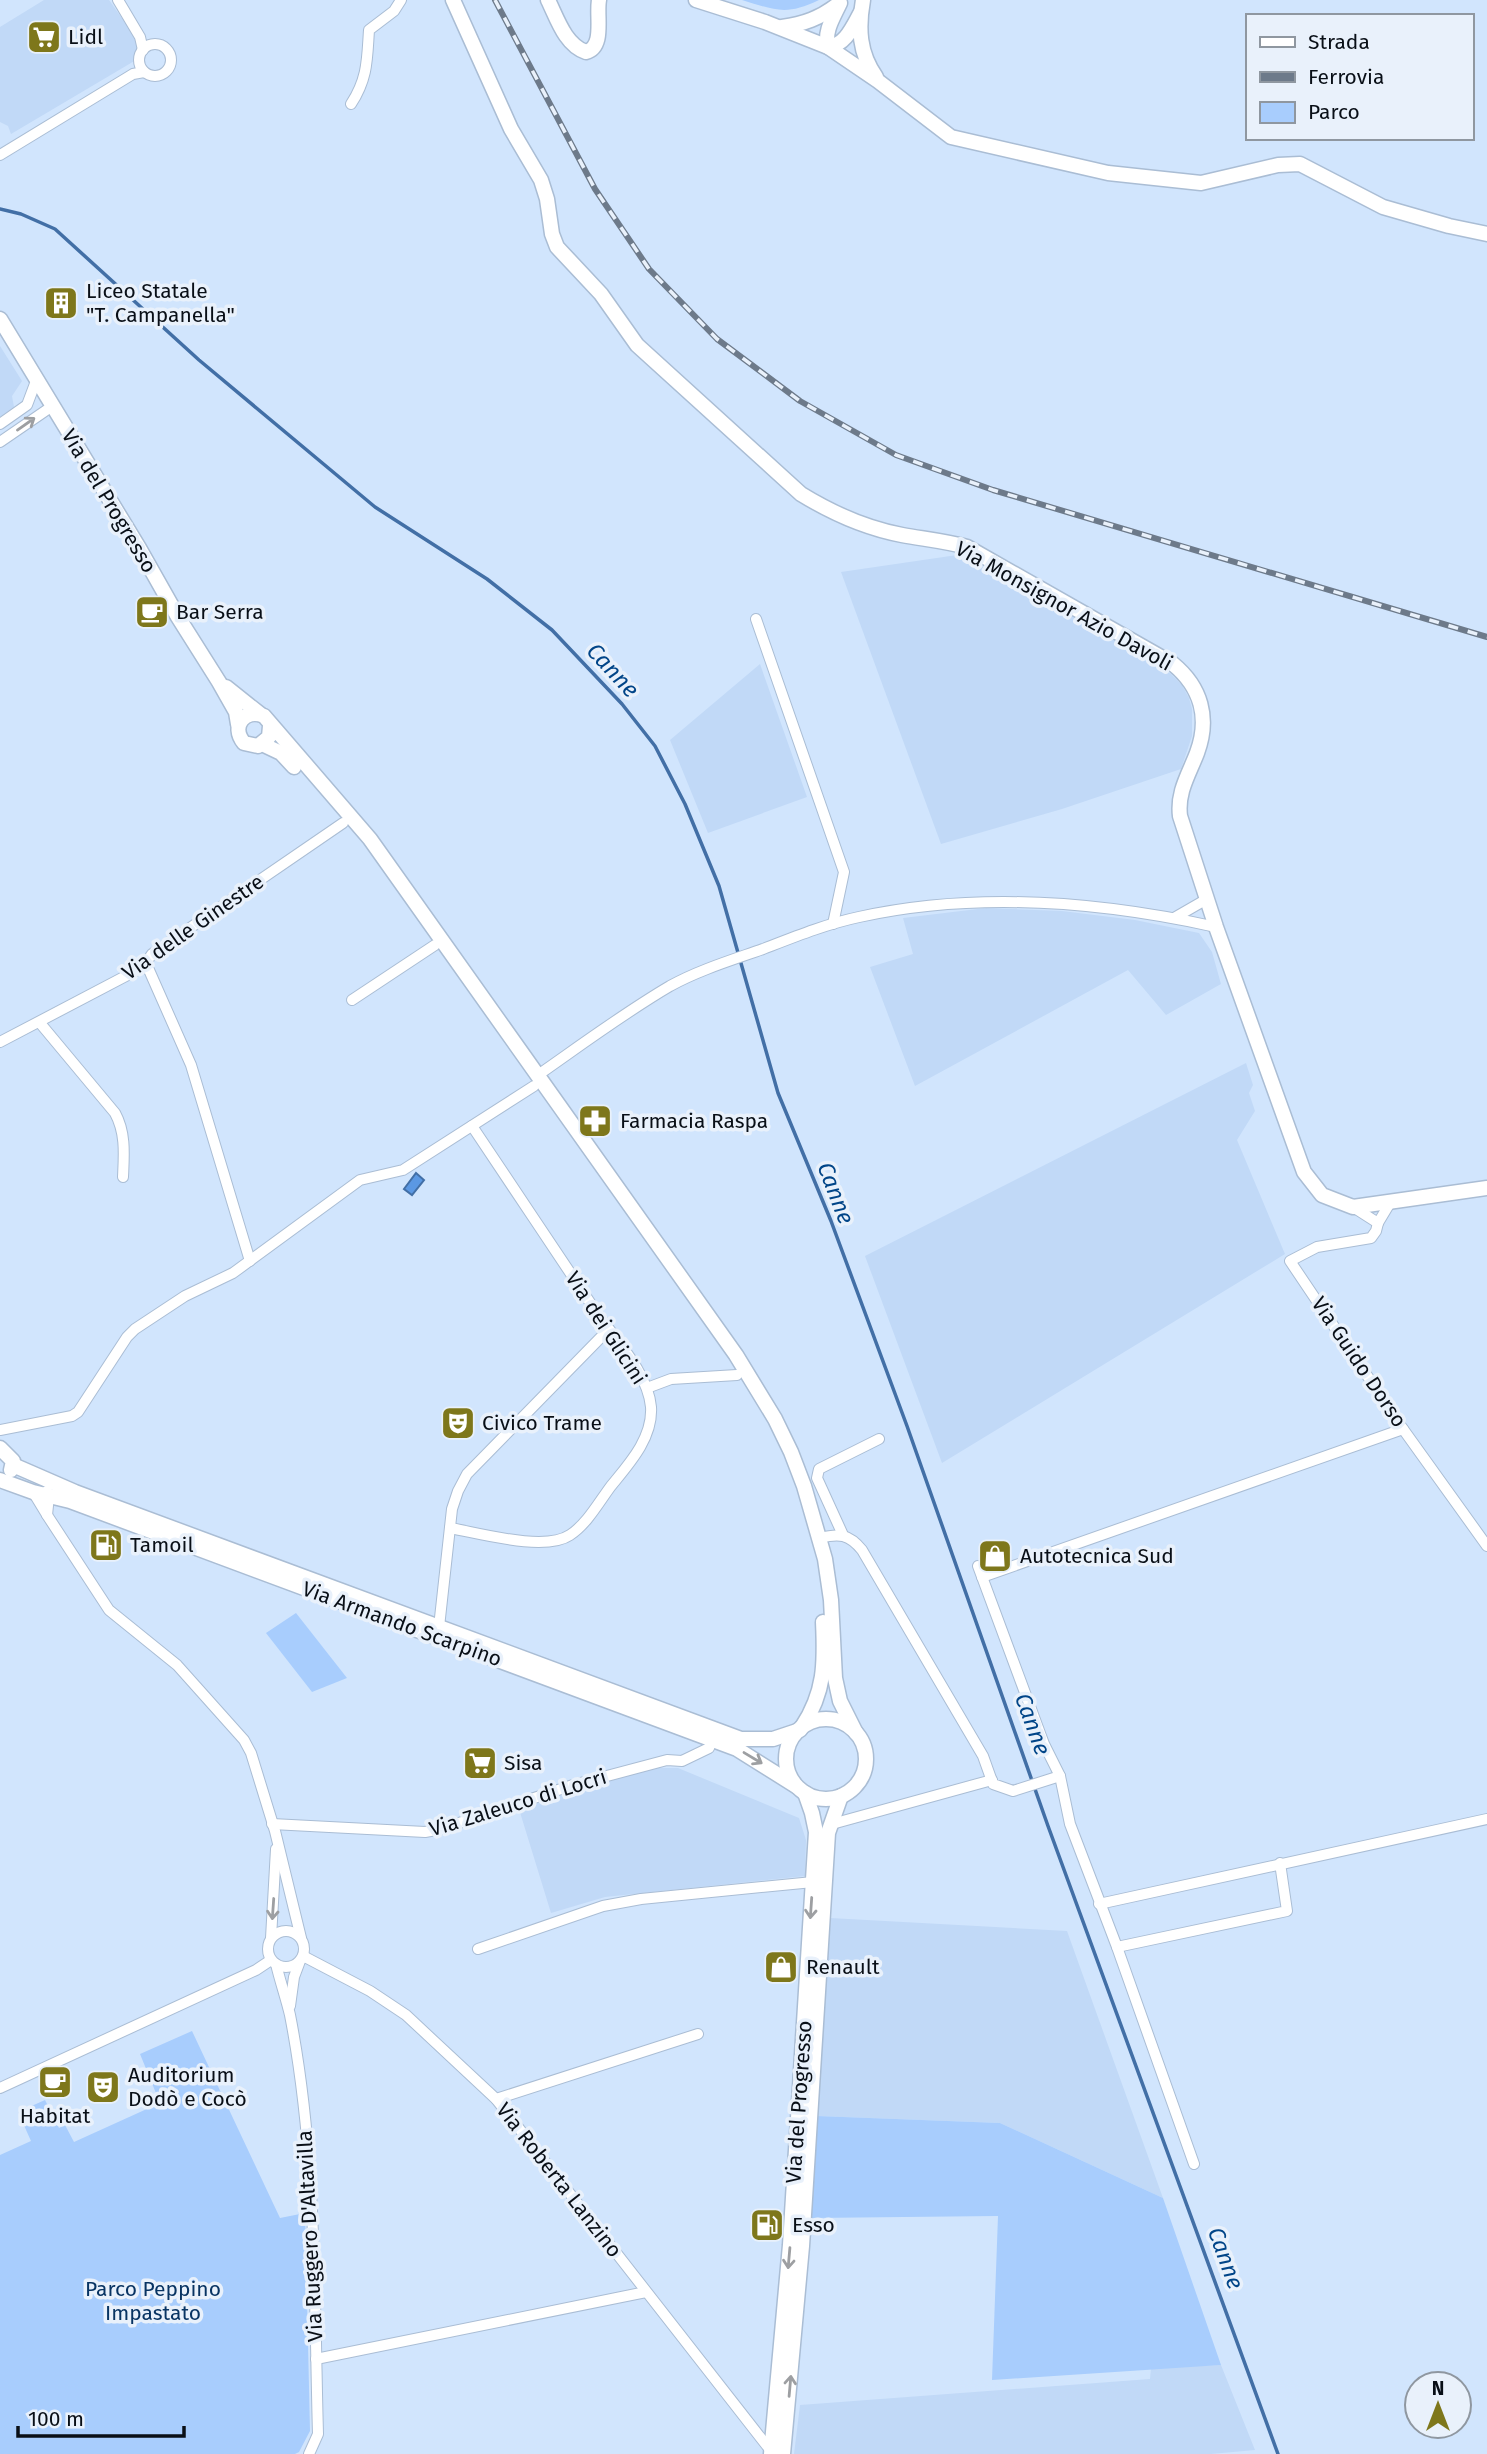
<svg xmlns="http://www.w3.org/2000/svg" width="1487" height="2454" font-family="'Fira Sans',sans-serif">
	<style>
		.built { fill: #c1d9f7 }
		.green { fill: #a8cdfd }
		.water { fill: #5b98e3; stroke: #426fa6; stroke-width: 2 }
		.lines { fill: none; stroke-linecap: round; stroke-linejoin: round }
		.stream { stroke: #426fa6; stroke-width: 3.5 }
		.street-casing { stroke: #aabdd4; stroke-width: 12 }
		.secondary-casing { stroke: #aabdd4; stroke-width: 17 }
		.street { stroke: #fff; stroke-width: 10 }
		.secondary { stroke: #fff; stroke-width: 14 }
		.rail-casing { stroke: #6d7a8a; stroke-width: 6 }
		.rail { stroke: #e9f1fb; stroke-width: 3.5; stroke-dasharray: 10; stroke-linecap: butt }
		.oneway { stroke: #9d9fa2 }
		.labels { text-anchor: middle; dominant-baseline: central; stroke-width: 7; stroke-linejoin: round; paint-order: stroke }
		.poi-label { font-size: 21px; fill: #090f17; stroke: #e9f1fb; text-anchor: start }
		.street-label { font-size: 21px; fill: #090f17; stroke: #e9f1fb }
		.park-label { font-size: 21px; fill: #083463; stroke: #e9f1fb }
		.water-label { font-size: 23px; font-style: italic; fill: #014588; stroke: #e9f1fb }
	</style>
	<rect width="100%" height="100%" fill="#d1e5fd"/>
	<g class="built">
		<path d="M44 0H109L138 41 136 60 11 134 8 126 0 122V27Z"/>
		<path d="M0 346 22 381 12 396 14 407 0 417Z"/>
		<path d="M964 554 1119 641 1171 674 1182 685 1189 698 1192 709V736L1181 769 1062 809 941 844 841 572Z"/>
		<path d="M760 664 807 797 708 833 670 740Z"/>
		<path d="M986 908 1062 911 1135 920 1199 933 1212 952 1221 984 1166 1015 1128 970 915 1086 870 967 913 954 903 918Z"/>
		<path d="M1246 1063 1253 1085 1249 1093 1255 1111 1237 1140 1285 1254 942 1463 865 1256Z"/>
		<path d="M650 1768H678L799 1818 806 1840 805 1876 605 1897 551 1913 519 1809Z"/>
		<path d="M830 1918 1067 1931 1163 2198 1000 2123 817 2116Z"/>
		<path d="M1221 2365 1255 2450 1211 2454H794L800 2405 1150 2379 1151 2368Z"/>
	</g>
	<g class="green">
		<path d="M742 0H819C786 16 775 10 742 0Z"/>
		<path d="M296 1613 347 1678 312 1692 266 1633Z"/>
		<path d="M192 2031 280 2218 305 2213 310 2431 299 2452 295 2454H0V2155L31 2141 18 2112 45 2100 59 2128 65 2125 74 2142 160 2103 140 2054Z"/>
		<path d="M817 2116 1000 2123 1163 2198 1221 2365 992 2380 998 2216 810 2218Z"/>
	</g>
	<path class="water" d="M416 1173 424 1180 412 1195 404 1189Z"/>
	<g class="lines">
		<path class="stream" d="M0 209 21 214 55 229 199 360 375 507 487 579 552 630 622 704 655 746 685 804 719 886 778 1093 831 1221 907 1426 1048 1826 1278 2454"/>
		<g class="street-casing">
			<g id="street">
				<path d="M118 0 140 37 143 50"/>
				<circle cx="155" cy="60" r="16"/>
				<path d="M351 104C368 78 367 59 369 30L394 11 401 0"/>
				<path d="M0 155 133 74 144 72"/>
				<path d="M0 424 27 405 36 381"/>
				<path d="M0 442 51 407"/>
				<path d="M756 619 844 872 833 924"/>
				<path d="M1174 918 1207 899"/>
				<path d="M143 967 149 970 191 1065 250 1261"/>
				<path d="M352 1000 435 945"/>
				<path d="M40 1023 115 1113C126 1133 124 1155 123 1177"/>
				<path d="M0 1042 143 967 152 954 343 823"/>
				<path d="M538 1075C581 1045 624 1013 670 986 699 970 732 960 763 949 794 937 826 924 859 917 977 891 1098 901 1216 927"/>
				<path d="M1353 1207 1378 1223 1390 1203"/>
				<path d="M1378 1223 1376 1231 1371 1238 1317 1247 1290 1261 1403 1429 1487 1546"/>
				<path d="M647 1388 671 1379 737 1375"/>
				<path d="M0 1430 72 1416 78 1412 127 1337 135 1329 185 1296 233 1273 360 1180 403 1170 534 1086"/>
				<path d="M33 1492 47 1515 49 1496 47 1491"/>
				<path d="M47 1515 109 1610 177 1665 244 1740 251 1753 275 1831 301 1938"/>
				<path d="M450 1528C479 1533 545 1552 570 1535 587 1524 599 1502 611 1486 629 1464 653 1438 651 1407 648 1372 613 1337 593 1307 553 1247 512 1186 472 1126"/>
				<path d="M843 1535 817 1478 819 1469 879 1439"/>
				<path d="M820 1538C839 1533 849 1534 862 1550L983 1756 993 1784 1013 1791 1060 1776"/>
				<path d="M978 1566 1044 1744 1060 1776 1070 1824 1117 1947 1194 2164"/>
				<path d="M982 1577 1403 1429"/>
				<path d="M439 1627 452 1509 458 1491 467 1474 608 1330"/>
				<path d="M272 1824 425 1832 441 1829 573 1785 667 1760 682 1761 709 1748 712 1740"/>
				<path d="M832 1824 992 1780"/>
				<path d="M1099 1904 1487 1819"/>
				<circle cx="286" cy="1949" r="18"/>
				<path d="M271 1938 276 1849"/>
				<path d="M1117 1947 1287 1911 1280 1863"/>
				<path d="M478 1949 603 1906 641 1899 813 1882"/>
				<path d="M303 1956 370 1991 406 2015 496 2099 771 2451"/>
				<path d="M276 1964C280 1981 286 1998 290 2015 317 2153 314 2294 318 2434L309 2454"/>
				<path d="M290 2006 294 1977 300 1961"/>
				<path d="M0 2088 256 1970 271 1960"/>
				<path d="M496 2099 698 2034"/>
				<path d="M316 2359 646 2292"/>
			</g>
		</g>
		<g class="secondary-casing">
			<g id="secondary">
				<path d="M453 0 511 129 541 180 547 199 552 234 557 247 601 294 637 345 801 494C832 513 865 528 902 535 924 539 945 541 967 547L1173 664C1201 687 1210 718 1197 753 1189 774 1177 792 1180 816L1216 927 1304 1172 1322 1195 1353 1207 1487 1188"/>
				<path d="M548 0C557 18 565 45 586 52 605 47 596 16 599 0"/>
				<path d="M696 0 765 22 828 47 878 81 951 137 1108 173 1201 183 1278 165 1300 164 1383 207 1449 226 1487 234"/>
				<path d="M863 0C858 28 859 53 876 77"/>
				<path d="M840 3C833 18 824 31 828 47 846 45 853 26 861 12"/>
				<path d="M782 27C804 24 820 18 837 5"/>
				<path d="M0 319 139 548 178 617 219 682 236 712 238 724"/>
				<path d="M226 687 260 714"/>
				<path d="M270 726 269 737 258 746 244 743C230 726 245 708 264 716L370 839 736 1355 775 1419 791 1452 804 1486 825 1559 831 1600 835 1678 840 1701 856 1733"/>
				<path d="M262 744 281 753 294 767"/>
				<path d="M0 1448 13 1461 11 1470"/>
				<path d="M13 1465 75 1492 741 1739H773L800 1730"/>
				<path d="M0 1480 33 1492 70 1501 737 1749 796 1786"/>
				<circle cx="826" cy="1759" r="40"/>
				<path d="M802 1727C825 1692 825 1663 823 1622"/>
				<path d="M771 2454 790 2245 816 1832 812 1813 805 1793"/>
				<path d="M783 2454 802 2246 828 1833 841 1796"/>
			</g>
		</g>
		<use href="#street" class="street"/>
		<use href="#secondary" class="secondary"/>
		<g class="rail-casing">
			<path id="rail" d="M495 0 595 189 649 269 717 339 800 401 896 455 993 490 1487 637"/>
		</g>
		<use href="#rail" class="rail"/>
	</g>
	<defs><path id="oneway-shaft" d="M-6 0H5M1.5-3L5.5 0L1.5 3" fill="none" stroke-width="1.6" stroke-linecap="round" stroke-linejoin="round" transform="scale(1.75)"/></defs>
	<g class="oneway">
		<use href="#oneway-shaft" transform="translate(26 424) rotate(-35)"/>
		<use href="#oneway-shaft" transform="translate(753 1758) rotate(31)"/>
		<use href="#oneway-shaft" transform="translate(811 1908) rotate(94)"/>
		<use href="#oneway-shaft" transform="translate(273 1909) rotate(94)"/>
		<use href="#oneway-shaft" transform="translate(789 2258) rotate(95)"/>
		<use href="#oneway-shaft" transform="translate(790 2386) rotate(-85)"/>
	</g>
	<defs>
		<g id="supermarket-square" transform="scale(1.75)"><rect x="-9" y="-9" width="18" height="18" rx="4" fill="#7e771b" stroke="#e9f1fb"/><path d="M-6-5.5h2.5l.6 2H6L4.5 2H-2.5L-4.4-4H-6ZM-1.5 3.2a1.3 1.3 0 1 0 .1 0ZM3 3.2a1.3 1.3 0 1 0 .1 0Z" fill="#fff"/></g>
		<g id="building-square" transform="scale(1.75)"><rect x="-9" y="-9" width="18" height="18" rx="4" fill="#7e771b" stroke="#e9f1fb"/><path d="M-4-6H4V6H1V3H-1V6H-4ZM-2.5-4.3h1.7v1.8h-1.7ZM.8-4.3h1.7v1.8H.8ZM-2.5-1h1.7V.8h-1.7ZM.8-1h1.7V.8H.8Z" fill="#fff"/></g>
		<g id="cafe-square" transform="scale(1.75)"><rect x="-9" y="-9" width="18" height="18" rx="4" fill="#7e771b" stroke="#e9f1fb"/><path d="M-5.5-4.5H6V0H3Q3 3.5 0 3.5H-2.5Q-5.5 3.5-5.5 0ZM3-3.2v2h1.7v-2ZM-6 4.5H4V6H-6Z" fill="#fff"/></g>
		<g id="pharmacy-square" transform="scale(1.75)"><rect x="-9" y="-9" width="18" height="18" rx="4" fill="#7e771b" stroke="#e9f1fb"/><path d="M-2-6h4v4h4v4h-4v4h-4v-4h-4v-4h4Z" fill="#fff"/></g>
		<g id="theatre-square" transform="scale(1.75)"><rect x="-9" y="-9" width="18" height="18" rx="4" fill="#7e771b" stroke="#e9f1fb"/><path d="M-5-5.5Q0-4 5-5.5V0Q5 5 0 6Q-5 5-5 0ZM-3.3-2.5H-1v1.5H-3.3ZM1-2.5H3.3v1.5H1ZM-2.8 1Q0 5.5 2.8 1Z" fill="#fff"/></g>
		<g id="fuel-square" transform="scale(1.75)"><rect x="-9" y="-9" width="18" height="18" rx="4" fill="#7e771b" stroke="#e9f1fb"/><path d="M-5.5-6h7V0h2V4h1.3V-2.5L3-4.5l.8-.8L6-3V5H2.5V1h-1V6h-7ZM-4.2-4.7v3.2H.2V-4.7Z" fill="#fff"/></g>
		<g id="shop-square" transform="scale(1.75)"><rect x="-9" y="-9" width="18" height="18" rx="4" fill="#7e771b" stroke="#e9f1fb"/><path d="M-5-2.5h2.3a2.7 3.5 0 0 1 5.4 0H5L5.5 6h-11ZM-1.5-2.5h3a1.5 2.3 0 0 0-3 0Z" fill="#fff"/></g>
	</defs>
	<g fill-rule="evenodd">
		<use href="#supermarket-square" x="44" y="37"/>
		<use href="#building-square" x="61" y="303"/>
		<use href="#cafe-square" x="152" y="612"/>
		<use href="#pharmacy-square" x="595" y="1121"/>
		<use href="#theatre-square" x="458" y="1423"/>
		<use href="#fuel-square" x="106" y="1545"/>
		<use href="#shop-square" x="995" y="1556"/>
		<use href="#supermarket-square" x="480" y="1763"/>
		<use href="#shop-square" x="781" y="1967"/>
		<use href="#cafe-square" x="55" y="2082"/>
		<use href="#theatre-square" x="103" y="2087"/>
		<use href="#fuel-square" x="767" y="2225"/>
	</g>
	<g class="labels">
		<g class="poi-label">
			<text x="68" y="37">Lidl</text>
			<text x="86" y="291">Liceo Statale<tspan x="86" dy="24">"T. Campanella"</tspan></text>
			<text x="176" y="612">Bar Serra</text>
			<text x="620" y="1121">Farmacia Raspa</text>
			<text x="482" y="1423">Civico Trame</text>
			<text x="130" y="1545">Tamoil</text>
			<text x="1020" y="1556">Autotecnica Sud</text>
			<text x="504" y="1763">Sisa</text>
			<text x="806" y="1967">Renault</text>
			<text x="128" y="2075">Auditorium<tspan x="128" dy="24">Dodò e Cocò</tspan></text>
			<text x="55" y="2116" text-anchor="middle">Habitat</text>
			<text x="792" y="2225">Esso</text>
		</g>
		<g class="street-label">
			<text transform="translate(109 501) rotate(59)">Via del Progresso</text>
			<text transform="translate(1064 606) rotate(29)">Via Monsignor Azio Davoli</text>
			<text transform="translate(193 927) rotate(-35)">Via delle Ginestre</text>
			<text transform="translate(606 1328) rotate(57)">Via dei Glicini</text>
			<text transform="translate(1359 1362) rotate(56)">Via Guido Dorso</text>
			<text transform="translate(402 1624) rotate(20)">Via Armando Scarpino</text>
			<text transform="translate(518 1803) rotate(-17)">Via Zaleuco di Locri</text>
			<text transform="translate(799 2102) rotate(-86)">Via del Progresso</text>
			<text transform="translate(559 2180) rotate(52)">Via Roberta Lanzino</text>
			<text transform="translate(310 2236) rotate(-93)">Via Ruggero D'Altavilla</text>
		</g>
		<g class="park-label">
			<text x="153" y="2289">Parco Peppino<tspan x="153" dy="24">Impastato</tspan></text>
		</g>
		<g class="water-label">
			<text transform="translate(613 670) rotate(47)">Canne</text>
			<text transform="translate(836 1193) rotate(69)">Canne</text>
			<text transform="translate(1033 1724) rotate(70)">Canne</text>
			<text transform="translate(1226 2258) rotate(70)">Canne</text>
		</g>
	</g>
	<rect x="1246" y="14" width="228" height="126" fill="#e9f1fb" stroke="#8f97a0" stroke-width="2"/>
	<rect x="1260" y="37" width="35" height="10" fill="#ffffff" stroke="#8f97a0" stroke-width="2"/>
	<text x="1308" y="49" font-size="21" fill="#090f17">Strada</text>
	<rect x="1260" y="72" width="35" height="10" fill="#6d7a8a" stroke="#8f97a0" stroke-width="2"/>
	<text x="1308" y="84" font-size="21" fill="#090f17">Ferrovia</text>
	<rect x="1260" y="102" width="35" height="21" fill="#a8cdfd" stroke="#8f97a0" stroke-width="2"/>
	<text x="1308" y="119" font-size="21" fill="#090f17">Parco</text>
	<g transform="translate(1438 2405)"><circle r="33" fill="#e9f1fb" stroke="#8f97a0" stroke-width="2"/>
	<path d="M0-5L12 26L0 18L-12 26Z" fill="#7e771b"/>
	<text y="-10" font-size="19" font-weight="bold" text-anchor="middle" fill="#090f17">N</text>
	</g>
	<path d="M18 2426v10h166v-10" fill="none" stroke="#090f17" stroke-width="3.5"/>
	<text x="28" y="2426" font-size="21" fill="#090f17" stroke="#e9f1fb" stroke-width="5" paint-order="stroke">100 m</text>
</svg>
